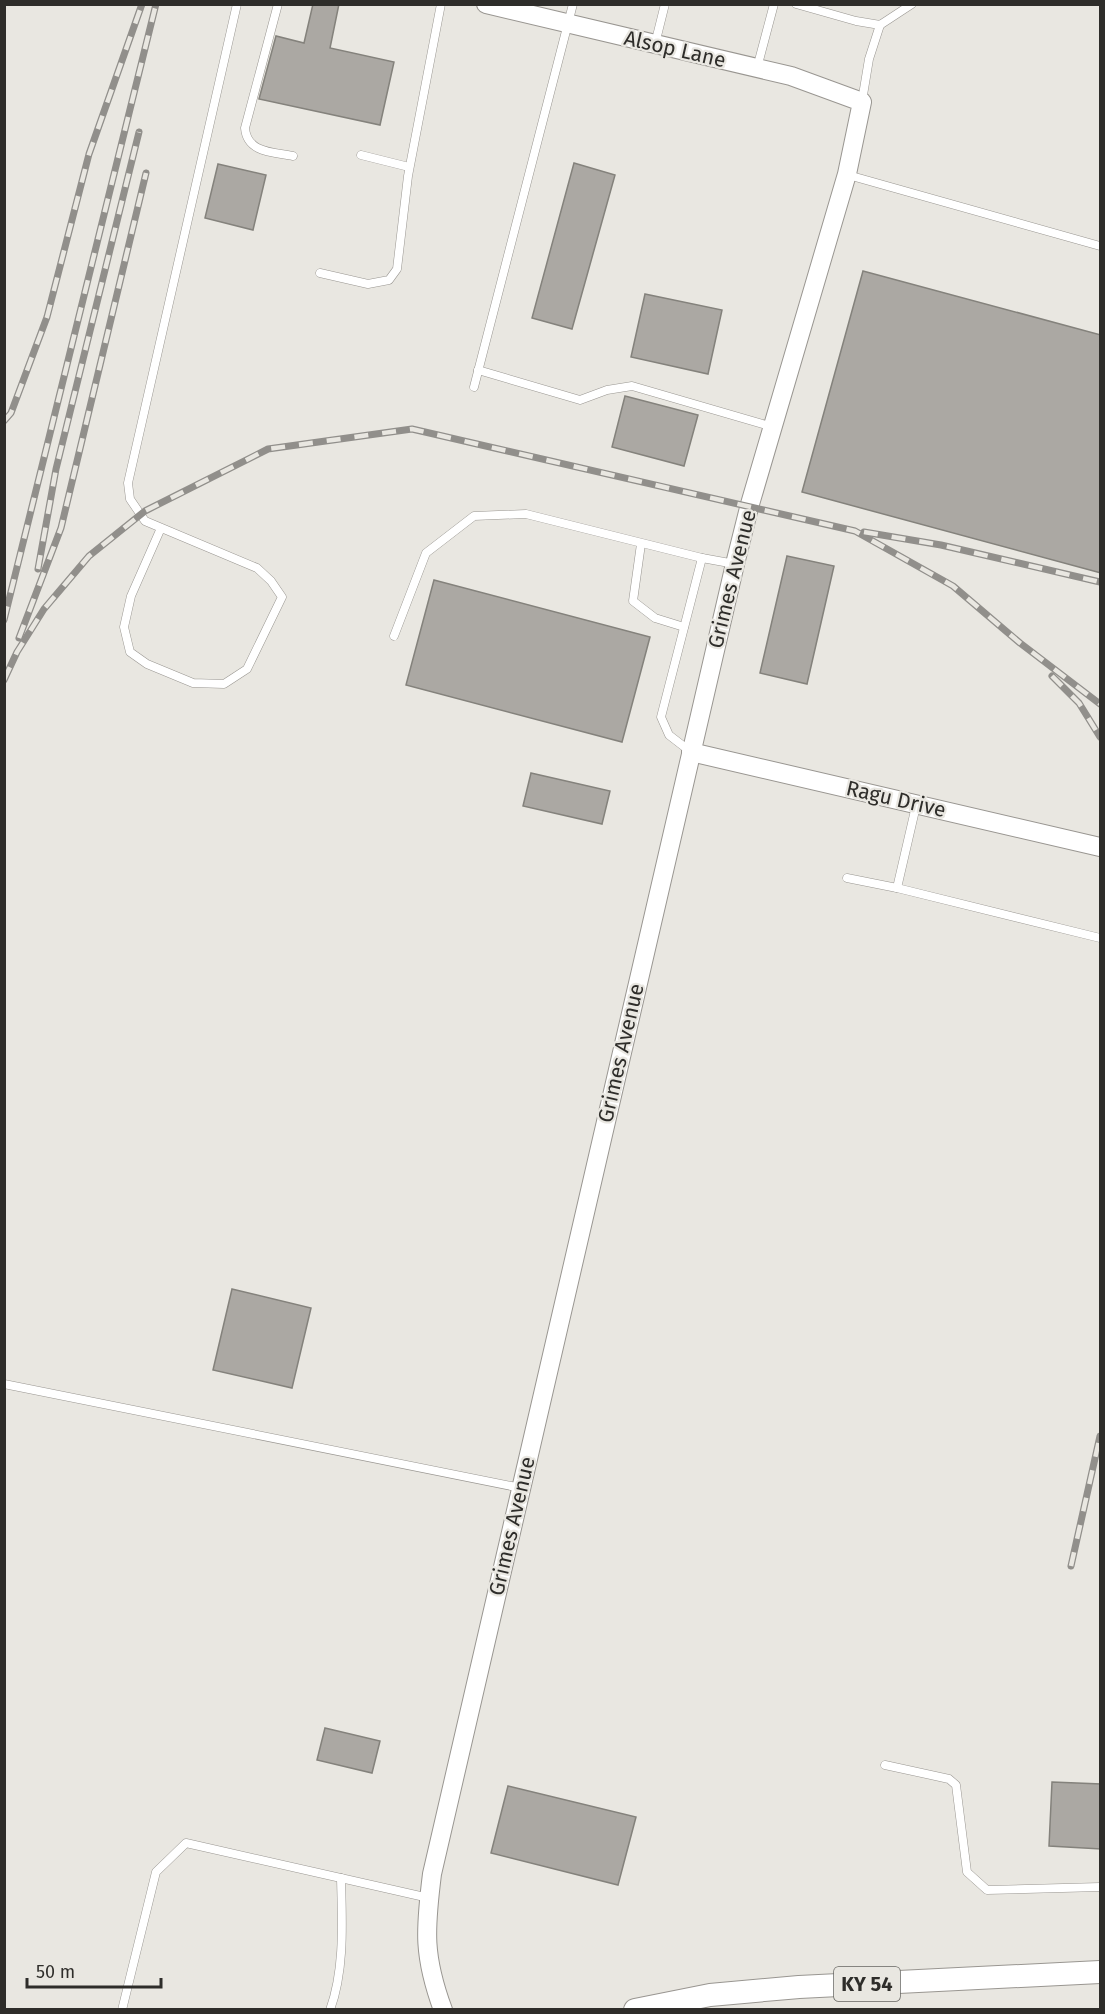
<svg xmlns="http://www.w3.org/2000/svg" width="1105" height="2014" font-family="'Fira Sans',sans-serif">
	<style>
		.building { fill: #aba8a3; stroke: #84827c; stroke-width: 1.5 }
		.lines { fill: none; stroke-linecap: round; stroke-linejoin: round }
		.service-casing { stroke: #999691; stroke-width: 9 }
		.tertiary-casing { stroke: #999691; stroke-width: 20 }
		.primary-casing { stroke: #999691; stroke-width: 24 }
		.service { stroke: #fff; stroke-width: 8 }
		.tertiary { stroke: #fff; stroke-width: 18 }
		.primary { stroke: #fff; stroke-width: 22 }
		.rail-casing { stroke: #918f8b; stroke-width: 7 }
		.rail { stroke: #e9e7e1; stroke-width: 4.5; stroke-dasharray: 14; stroke-linecap: butt }
		.labels { text-anchor: middle; dominant-baseline: central; stroke-width: 4.5; stroke-linejoin: round; paint-order: stroke }
		.shield { fill: #e9e7e1; stroke: #666561; stroke-width: 1.5 }
		.shield-label { font-size: 20px; font-weight: bold; fill: #2e2d2a }
		.street-label { font-size: 21px; fill: #2e2d2a; stroke: #e9e7e1 }
	</style>
	<rect width="100%" height="100%" fill="#e9e7e1"/>
	<g class="building">
		<path d="M313 4H339L330 48 394 62 380 125 259 99 276 36 304 43Z"/>
		<path d="M574 163 615 175 572 329 532 318Z"/>
		<path d="M218 164 266 175 253 230 205 218Z"/>
		<path d="M863 271 1101 335V573L802 492Z"/>
		<path d="M645 294 722 310 708 374 631 357Z"/>
		<path d="M625 396 698 415 684 466 612 447Z"/>
		<path d="M787 556 834 566 807 684 760 673Z"/>
		<path d="M434 580 650 637 622 742 406 685Z"/>
		<path d="M531 773 610 791 602 824 523 806Z"/>
		<path d="M232 1289 311 1308 292 1388 213 1370Z"/>
		<path d="M325 1728 380 1741 372 1773 317 1760Z"/>
		<path d="M1052 1782 1101 1784V1849L1049 1846Z"/>
		<path d="M508 1786 636 1817 618 1885 491 1853Z"/>
	</g>
	<g class="lines">
		<g class="service-casing">
			<g id="service">
				<path d="M278 4 245 128C247 153 273 152 293 156"/>
				<path d="M796 4 856 21 880 25 912 4"/>
				<path d="M655 44 665 4"/>
				<path d="M757 68 774 4"/>
				<path d="M862 101 869 59 880 25"/>
				<path d="M361 155 409 167"/>
				<path d="M848 175 1100 246"/>
				<path d="M320 273 368 284 389 280 397 269 408 176 441 4"/>
				<path d="M478 370 580 400 607 390 632 386 773 427"/>
				<path d="M474 387 573 4"/>
				<path d="M161 528 131 596 124 627 130 652 147 664 193 683 224 684 247 669 282 597 271 581 257 568 145 521 130 499 128 483 237 4"/>
				<path d="M641 544 633 601 655 618 684 627"/>
				<path d="M394 636 426 553 474 516 526 514 702 558"/>
				<path d="M691 752 669 735 661 717 702 558 735 564"/>
				<path d="M916 806 897 888 1100 938"/>
				<path d="M847 878 897 888"/>
				<path d="M4 1384 521 1488"/>
				<path d="M885 1765 949 1779 956 1785 967 1872 987 1890 1100 1887"/>
				<path d="M122 2010 156 1872 186 1843 429 1898"/>
				<path d="M330 2010C345 1969 342 1921 341 1878"/>
			</g>
		</g>
		<g class="tertiary-casing">
			<g id="tertiary">
				<path d="M691 752 1100 847"/>
				<path d="M443 2010C423 1956 425 1930 432 1874L735 564 750 504 847 174 862 102 791 76 486 4"/>
			</g>
		</g>
		<g class="primary-casing">
			<path id="primary" d="M635 2010 710 1995 799 1987 1100 1972"/>
		</g>
		<use href="#service" class="service"/>
		<use href="#tertiary" class="tertiary"/>
		<use href="#primary" class="primary"/>
		<g class="rail-casing">
			<g id="rail">
				<path d="M4 421 11 413 47 317 89 154 142 4"/>
				<path d="M864 532 941 545 1100 582"/>
				<path d="M38 569 56 469 139 132"/>
				<path d="M4 620 156 4"/>
				<path d="M19 638 61 528 146 173"/>
				<path d="M1052 676 1079 703 1100 737"/>
				<path d="M4 680 17 652 44 609 89 556 145 511 268 449 412 429 855 531 953 586 1020 643 1100 704"/>
				<path d="M1071 1566 1100 1436"/>
			</g>
		</g>
		<use href="#rail" class="rail"/>
	</g>
	<g class="labels">
		<rect class="shield" x="834" y="1967" width="66" height="34" rx="4.5"/>
		<g class="shield-label">
			<text x="867" y="1984">KY 54</text>
		</g>
		<g class="street-label">
			<text transform="translate(675 49) rotate(13)">Alsop Lane</text>
			<text transform="translate(732 579) rotate(-76)">Grimes Avenue</text>
			<text transform="translate(896 799) rotate(13)">Ragu Drive</text>
			<text transform="translate(621 1053) rotate(-77)">Grimes Avenue</text>
			<text transform="translate(512 1526) rotate(-77)">Grimes Avenue</text>
		</g>
	</g>
	<rect width="1105" height="2014" fill="none" stroke="#2e2d2a" stroke-width="12"/>
	<path d="M27 1978v9h134v-9" fill="none" stroke="#2e2d2a" stroke-width="3"/>
	<text x="36" y="1978" font-size="18" fill="#2e2d2a" stroke="#e9e7e1" stroke-width="4.5" paint-order="stroke">50 m</text>
</svg>
